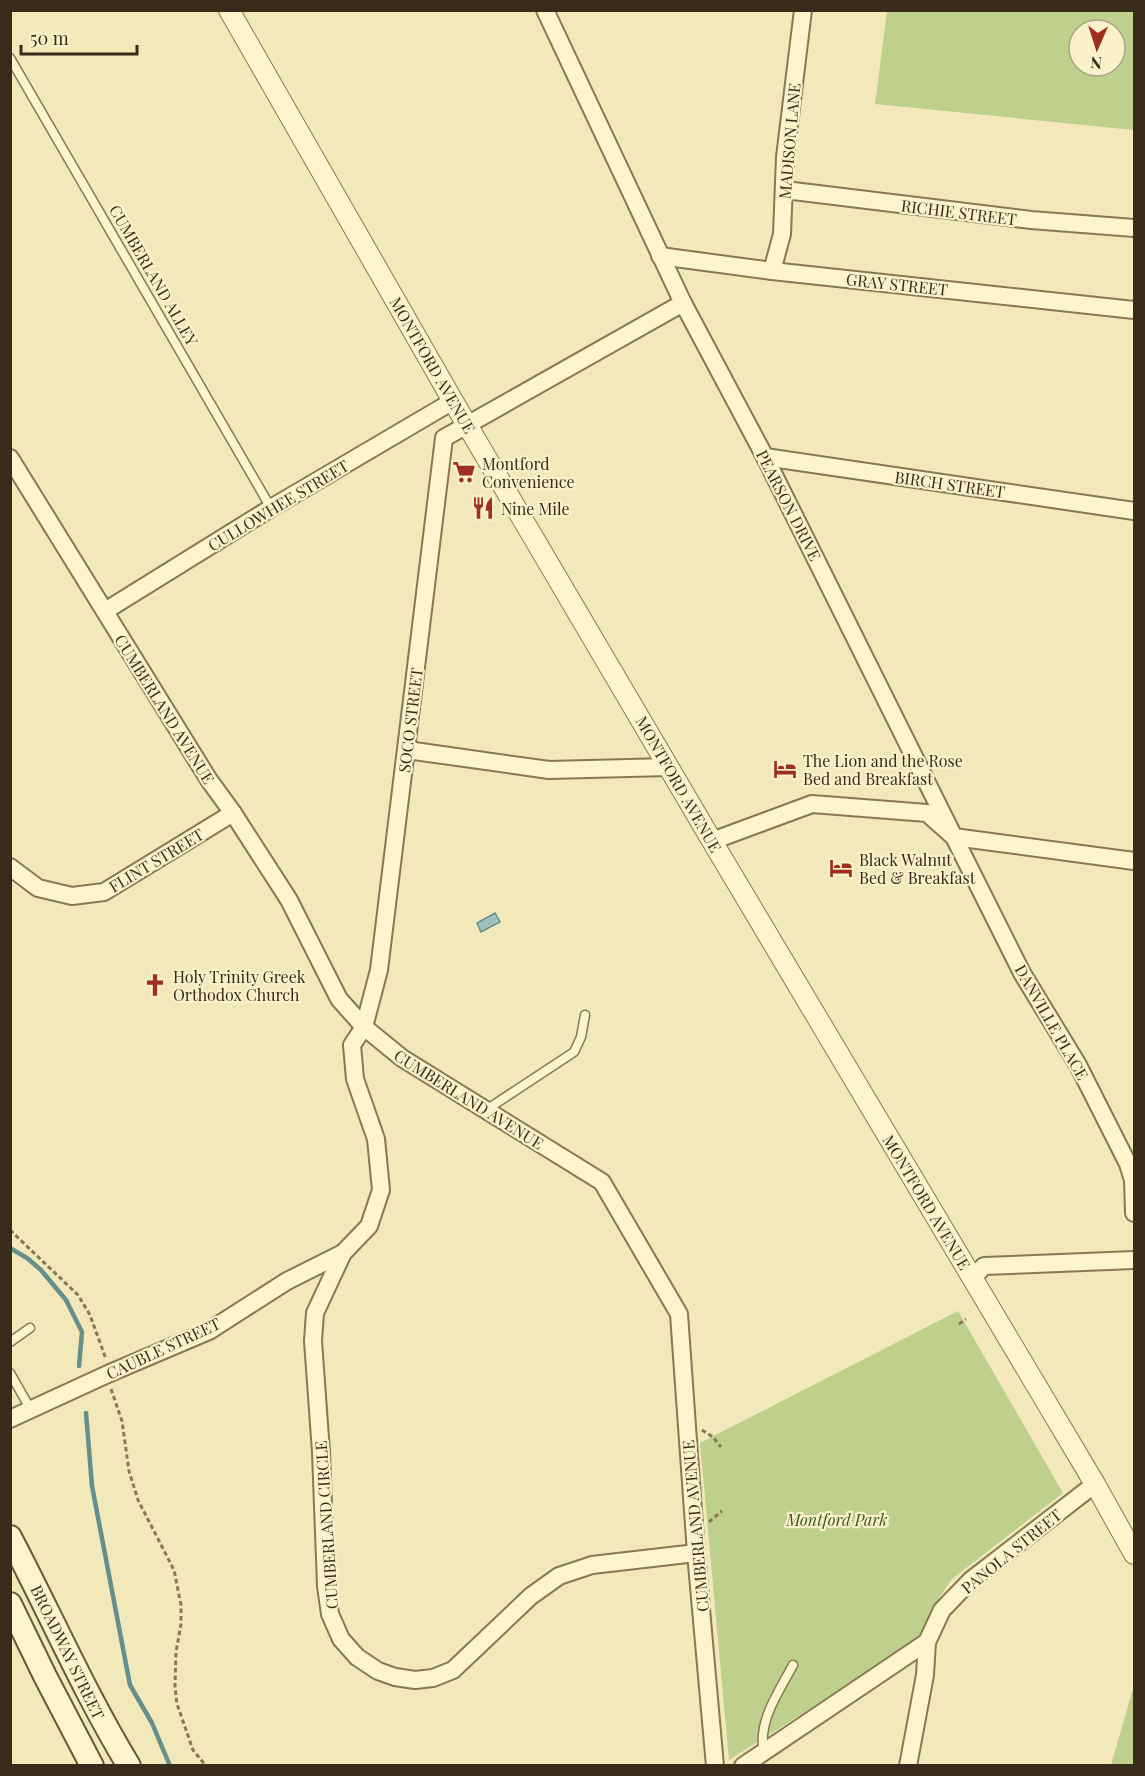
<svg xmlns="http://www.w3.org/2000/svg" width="1145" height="1776" font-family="'Playfair Display',serif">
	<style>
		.green { fill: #bfd08d; fill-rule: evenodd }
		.water { fill: #9fc2bc; stroke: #668f8b; stroke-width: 1.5 }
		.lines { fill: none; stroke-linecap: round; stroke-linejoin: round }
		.stream { stroke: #668f8b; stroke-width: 4.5 }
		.service-casing { stroke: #8a7753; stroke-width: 11 }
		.minor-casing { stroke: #8a7753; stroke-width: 20 }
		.tertiary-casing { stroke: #8a7753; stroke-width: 22 }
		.secondary-casing { stroke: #6b5836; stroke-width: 26 }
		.path { stroke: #8a7753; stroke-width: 3; stroke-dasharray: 4.5 3; stroke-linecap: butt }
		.service { stroke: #fcf4cd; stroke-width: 8 }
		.minor { stroke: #fcf4cd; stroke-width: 16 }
		.tertiary { stroke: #fcf4cd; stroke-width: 20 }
		.secondary { stroke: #fcf4cd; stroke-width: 22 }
		.labels { text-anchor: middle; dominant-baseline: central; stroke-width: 4.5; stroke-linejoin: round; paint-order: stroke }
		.street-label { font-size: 16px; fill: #372c19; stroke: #f8f1ca }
		.poi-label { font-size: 16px; fill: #372c19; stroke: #f8f1ca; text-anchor: start }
		.park-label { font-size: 16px; font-style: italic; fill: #40551e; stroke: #f8f1ca }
	</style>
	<rect width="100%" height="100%" fill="#f2e8ba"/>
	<g class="green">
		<path d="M887 11H1134V130L875 104ZM1079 30H1115V66H1079Z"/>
		<path d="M958 1311 1063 1493 952 1579 939 1598 922 1638 729 1760 700 1443Z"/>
		<path d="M1134 1685V1765H1111Z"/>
	</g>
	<path class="water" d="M495 913 500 922 481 932 477 923Z"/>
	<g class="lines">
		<g class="stream">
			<path d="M10 1248 27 1258 41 1270 66 1300 82 1332 79 1366"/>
			<path d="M86 1413 92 1486 130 1685 152 1723 170 1766"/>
		</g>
		<g class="service-casing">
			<g id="service">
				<path d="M10 58 271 508"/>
				<path d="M486 1110 574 1052 581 1037 585 1015"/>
				<path d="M10 1342 30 1328"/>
				<path d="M10 1373 31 1410"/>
				<path d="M764 1751C757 1722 780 1690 793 1665"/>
			</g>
		</g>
		<g class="minor-casing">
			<g id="minor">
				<path d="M545 10 683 303 765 457 954 837 1134 861"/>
				<path d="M785 190 1031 220 1134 228"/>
				<path d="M660 256 772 271 1134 310"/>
				<path d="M772 271 782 234 785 157 803 10"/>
				<path d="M683 303 444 438 379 970 364 1027 352 1045 355 1079 376 1139 381 1190 369 1226 343 1253 315 1313 313 1341 321 1452 326 1586 330 1614 341 1639 357 1657 378 1671 395 1677 415 1680 433 1678 453 1670 531 1596 559 1576 592 1565 696 1553"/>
				<path d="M765 457 1134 511"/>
				<path d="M10 458 209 780 233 813 289 900 339 999 364 1027 402 1058 602 1182 679 1314 696 1553 715 1766"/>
				<path d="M105 611 271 508 453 401"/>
				<path d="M407 750 549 770 669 767"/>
				<path d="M712 841 812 804 927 813 954 837 1022 973 1078 1065 1128 1164 1133 1180 1134 1213"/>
				<path d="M10 867 38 888 72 896 104 892 233 813"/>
				<path d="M973 1278 984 1266 1134 1260"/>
				<path d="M10 1419 110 1373 209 1331 287 1281 343 1253"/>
				<path d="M743 1766 927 1642"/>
				<path d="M908 1766 925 1675 927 1642 942 1610 971 1580 1095 1484"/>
			</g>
		</g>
		<g class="tertiary-casing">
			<path id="tertiary" d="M229 10 453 401 712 841 1095 1484 1134 1554"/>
		</g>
		<g class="secondary-casing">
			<g id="secondary">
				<path d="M10 1537C50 1613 84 1692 129 1766"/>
				<path d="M10 1604 45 1676 92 1766"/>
			</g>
		</g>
		<g class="path">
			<path d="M10 1230 78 1295 90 1315 106 1359"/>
			<path d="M959 1324 966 1319"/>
			<path d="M111 1389 122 1421 129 1471 138 1500 174 1570 181 1605V1624L176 1652 175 1687 177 1704 193 1750 206 1766"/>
			<path d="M702 1430 713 1437 721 1447"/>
			<path d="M709 1522 722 1511"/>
		</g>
		<use href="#service" class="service"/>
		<use href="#minor" class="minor"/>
		<use href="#tertiary" class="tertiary"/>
		<use href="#secondary" class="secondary"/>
	</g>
	<defs>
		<g id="supermarket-bare" transform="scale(1.8)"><path d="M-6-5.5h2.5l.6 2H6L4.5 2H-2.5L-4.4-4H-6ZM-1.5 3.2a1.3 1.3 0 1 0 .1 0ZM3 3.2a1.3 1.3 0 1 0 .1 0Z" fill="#9e2e1e" stroke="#f8f1ca" stroke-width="2.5" paint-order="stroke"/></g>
		<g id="restaurant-bare" transform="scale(1.8)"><path d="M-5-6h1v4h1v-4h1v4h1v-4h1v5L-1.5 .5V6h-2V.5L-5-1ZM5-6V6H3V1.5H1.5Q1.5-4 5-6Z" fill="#9e2e1e" stroke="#f8f1ca" stroke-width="2.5" paint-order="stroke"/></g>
		<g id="hotel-bare" transform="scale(1.8)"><path d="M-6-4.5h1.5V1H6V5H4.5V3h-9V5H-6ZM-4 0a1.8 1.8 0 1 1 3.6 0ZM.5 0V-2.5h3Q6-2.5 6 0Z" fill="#9e2e1e" stroke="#f8f1ca" stroke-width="2.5" paint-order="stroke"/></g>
		<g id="church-bare" transform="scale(1.8)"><path d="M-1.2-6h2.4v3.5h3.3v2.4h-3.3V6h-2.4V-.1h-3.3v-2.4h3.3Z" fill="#9e2e1e" stroke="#f8f1ca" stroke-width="2.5" paint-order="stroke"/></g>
	</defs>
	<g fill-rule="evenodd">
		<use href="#supermarket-bare" x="464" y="472"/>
		<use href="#restaurant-bare" x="483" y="508"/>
		<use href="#hotel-bare" x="785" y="769"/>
		<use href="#hotel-bare" x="841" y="868"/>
		<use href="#church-bare" x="155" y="985"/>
	</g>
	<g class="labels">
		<g class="street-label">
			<text transform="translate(789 141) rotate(-85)">MADISON LANE</text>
			<text transform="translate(959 212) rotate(7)">RICHIE STREET</text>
			<text transform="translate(154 275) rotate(60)">CUMBERLAND ALLEY</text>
			<text transform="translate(897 284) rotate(6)">GRAY STREET</text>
			<text transform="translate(433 365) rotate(60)">MONTFORD AVENUE</text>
			<text transform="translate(950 484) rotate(8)">BIRCH STREET</text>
			<text transform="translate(278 505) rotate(-31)">CULLOWHEE STREET</text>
			<text transform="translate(789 505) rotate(63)">PEARSON DRIVE</text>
			<text transform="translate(165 709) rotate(58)">CUMBERLAND AVENUE</text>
			<text transform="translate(410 720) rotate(-83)">SOCO STREET</text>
			<text transform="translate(679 784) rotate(60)">MONTFORD AVENUE</text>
			<text transform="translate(156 860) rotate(-31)">FLINT STREET</text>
			<text transform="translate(1052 1022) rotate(60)">DANVILLE PLACE</text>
			<text transform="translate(469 1099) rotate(32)">CUMBERLAND AVENUE</text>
			<text transform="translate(927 1202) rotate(59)">MONTFORD AVENUE</text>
			<text transform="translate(163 1348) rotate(-25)">CAUBLE STREET</text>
			<text transform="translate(326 1525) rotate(-94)">CUMBERLAND CIRCLE</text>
			<text transform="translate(695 1526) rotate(-95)">CUMBERLAND AVENUE</text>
			<text transform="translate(1011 1551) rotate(-39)">PANOLA STREET</text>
			<text transform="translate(68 1652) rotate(64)">BROADWAY STREET</text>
		</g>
		<g class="poi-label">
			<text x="482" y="463">Montford<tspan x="482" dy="18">Convenience</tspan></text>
			<text x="501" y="508">Nine Mile</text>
			<text x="803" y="760">The Lion and the Rose<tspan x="803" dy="18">Bed and Breakfast</tspan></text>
			<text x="859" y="859">Black Walnut<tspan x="859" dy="18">Bed &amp; Breakfast</tspan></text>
			<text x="173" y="976">Holy Trinity Greek<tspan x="173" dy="18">Orthodox Church</tspan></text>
		</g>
		<g class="park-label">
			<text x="837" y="1519">Montford Park</text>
		</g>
	</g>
	<rect width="1145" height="1776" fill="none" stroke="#372c19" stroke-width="24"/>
	<g transform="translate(1097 48) rotate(183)"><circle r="28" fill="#f8f1ca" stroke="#aba283" stroke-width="1.5"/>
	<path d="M0-4.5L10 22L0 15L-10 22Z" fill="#9e2e1e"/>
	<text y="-9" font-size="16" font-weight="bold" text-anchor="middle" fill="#372c19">N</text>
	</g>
	<path d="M21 45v9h116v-9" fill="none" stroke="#372c19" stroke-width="3"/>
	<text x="30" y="45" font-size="18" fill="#372c19" stroke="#f8f1ca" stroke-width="4.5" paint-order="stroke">50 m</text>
</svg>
